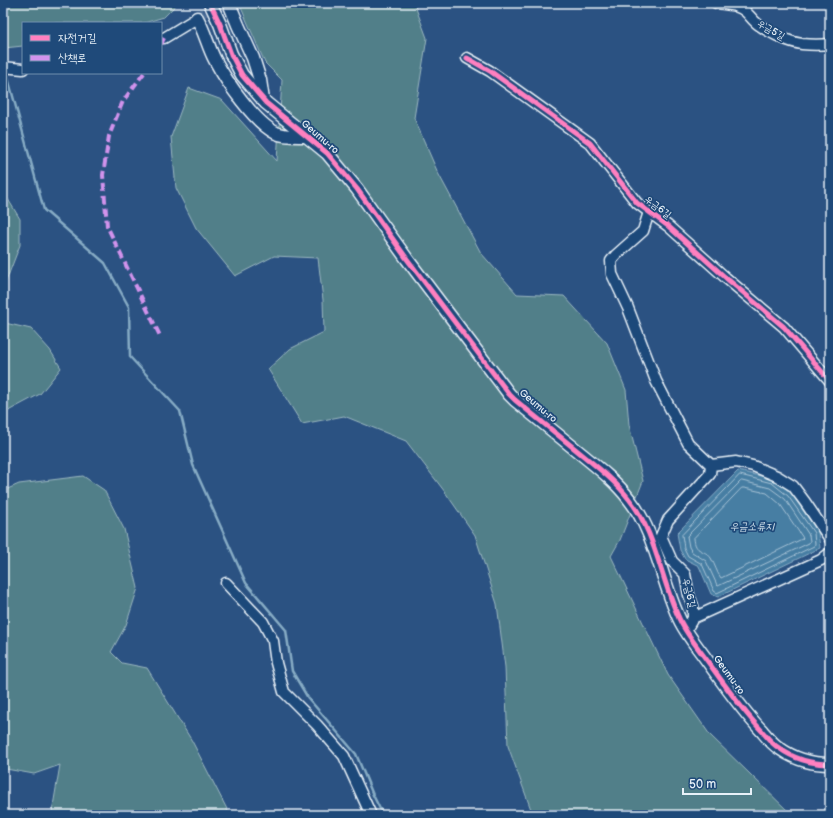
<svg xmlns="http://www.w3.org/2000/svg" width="833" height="818" font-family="'Balsamiq Sans','Poor Story',sans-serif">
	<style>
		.green { fill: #517f89; stroke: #9cb8c0 }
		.water { fill: #477ea3; stroke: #87acc5 }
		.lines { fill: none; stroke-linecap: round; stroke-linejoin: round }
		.shore { stroke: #a8c3d6; stroke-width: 1 }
		.stream { stroke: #87acc5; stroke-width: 2.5 }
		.minor-tunnel { stroke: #476a94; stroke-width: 10; stroke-dasharray: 10 5; stroke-linecap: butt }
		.minor-casing { stroke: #e8f1f8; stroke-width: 13 }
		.tertiary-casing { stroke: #e8f1f8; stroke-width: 15 }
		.minor { stroke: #1f4a7a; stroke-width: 10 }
		.tertiary { stroke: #1f4a7a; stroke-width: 12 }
		.quiet { stroke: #d193ec; stroke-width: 4; stroke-dasharray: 8 4; stroke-linecap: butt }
		.cycleway-casing { stroke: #1f4a7a; stroke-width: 8 }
		.cycleway { stroke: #ff80c0; stroke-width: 5 }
		.labels { text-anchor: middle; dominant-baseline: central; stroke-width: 3.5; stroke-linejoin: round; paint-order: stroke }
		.street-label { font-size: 10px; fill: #e8f1f8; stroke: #1f4a7a }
		.water-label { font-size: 11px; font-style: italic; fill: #d0e0eb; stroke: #1f4a7a }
	</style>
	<rect width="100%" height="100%" fill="#2b5282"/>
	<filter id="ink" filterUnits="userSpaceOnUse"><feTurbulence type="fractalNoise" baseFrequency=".025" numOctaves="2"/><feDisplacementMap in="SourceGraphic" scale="8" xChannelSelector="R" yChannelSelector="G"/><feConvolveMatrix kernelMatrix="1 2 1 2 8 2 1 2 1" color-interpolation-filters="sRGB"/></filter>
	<g filter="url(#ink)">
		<g class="green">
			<path d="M3 3H178L164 17 144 23H23V46L4 48H3Z"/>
			<path d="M239 3H414L427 38 414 118 438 173 481 253 517 294 564 296 607 343 626 390 629 425 643 481 620 540 611 556 668 675 710 735 792 815H533L508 746 505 667 497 604 475 535 445 492 406 441 344 416 302 424 268 369 290 349 324 332 323 300 318 258 274 256 235 276 196 228 176 188 171 137 189 88 222 100 277 161 282 80 265 63Z"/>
			<path d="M3 191 20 219V245L3 289Z"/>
			<path d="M3 317 5 323 31 329 50 350 61 368 40 394 10 410 3 416Z"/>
			<path d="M83 476 104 490 124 529 138 588 126 625 111 652 122 663 147 668 192 741 230 815H52V812L60 765 34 774 6 769 3 767V491L19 484Z"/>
		</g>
		<path class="water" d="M738 471 774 479 791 493 818 532 820 548 718 597 711 594 699 566 685 559 680 550 677 533Z"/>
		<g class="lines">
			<g class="shore">
				<path d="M740 475 772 483 788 496 814 533 815 544 814 546 717 593 714 591 702 564 688 556 684 548 682 535Z"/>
				<path d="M742 481 770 488 785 499 809 535 810 541 809 543 718 586 717 585 706 561 692 552 689 547 687 536 740 482Z"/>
				<path d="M742 488H744L767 493 780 504 803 538 802 539 721 578C717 573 715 565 711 558 704 548 695 554 694 538Z"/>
			</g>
			<path class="stream" d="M3 72 8 78 44 210 105 263 129 307 130 357 180 411 193 465 246 583 286 630 292 671 308 698 356 754 373 795 383 815"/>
			<path class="minor-tunnel" d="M197 18 214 3"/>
			<g class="minor-casing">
				<g id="minor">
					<path d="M716 3C726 5 738 4 746 12 750 16 754 22 759 25 770 33 788 42 802 44 811 45 821 45 830 44"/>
					<path d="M161 38H164L197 18"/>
					<path d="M467 58 490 71 590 143 637 203 668 226 726 278 784 327 830 381"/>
					<path d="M3 67 23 69"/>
					<path d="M649 212 643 231 616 255 611 261 612 274 628 308 656 381 688 443 711 465 710 474 668 520 661 536 672 561 685 574 689 595 693 606V618L686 630"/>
					<path d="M711 465 736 462 753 466 777 476 793 486 805 502 830 539"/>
					<path d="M226 583 263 622 273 641 276 663 284 692 317 725 344 756 371 815"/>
					<path d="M693 618 821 560 830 553"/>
				</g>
			</g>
			<g class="tertiary-casing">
				<g id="tertiary">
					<path d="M210 3 220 24 231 54 242 75 266 103 327 153 357 189 407 259 509 394 515 400C538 419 562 438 585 457 601 470 617 483 629 499 655 531 661 579 678 616 684 631 696 645 706 659 724 684 741 709 762 731 767 737 772 744 779 748 794 759 812 764 830 764"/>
					<path d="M229 3 238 25 253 58 260 80 263 100"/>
					<path d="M197 18C205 32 208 47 215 60 226 81 255 123 276 133 285 137 297 136 306 136"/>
				</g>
			</g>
			<use href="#minor" class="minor"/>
			<use href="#tertiary" class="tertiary"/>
			<g class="quiet">
				<path d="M161 44 164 38"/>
				<path d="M144 73 123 101 109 136 103 175 107 226 161 338"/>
			</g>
			<g class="cycleway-casing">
				<g id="cycleway">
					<path d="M210 3 220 24 231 54 242 75 266 103 327 153 357 189 407 259 509 394 515 400C538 419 562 438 585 457 601 470 617 483 629 499 655 531 661 579 678 616 684 631 696 645 706 659 724 684 741 709 762 731 767 737 772 744 779 748 794 759 812 764 830 764"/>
					<path d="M467 58 490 71 590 143 637 203 668 226 726 278 784 327 830 381"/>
				</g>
			</g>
			<use href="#cycleway" class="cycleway"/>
		</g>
	</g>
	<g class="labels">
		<g class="street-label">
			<text transform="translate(771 30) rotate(30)">우금5길</text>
			<text transform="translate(320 137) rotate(41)">Geumu-ro</text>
			<text transform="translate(658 207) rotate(37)">우금6길</text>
			<text transform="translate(538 406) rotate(40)">Geumu-ro</text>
			<text transform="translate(689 593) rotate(77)">우금6길</text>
			<text transform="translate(729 675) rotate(54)">Geumu-ro</text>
		</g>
		<g class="water-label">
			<text x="752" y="526">우금소류지</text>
		</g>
	</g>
	<rect width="833" height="818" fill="none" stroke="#1f4a7a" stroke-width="16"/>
	<rect x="8" y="8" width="817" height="802" fill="none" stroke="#e8f1f8" stroke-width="1.5" filter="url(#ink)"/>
	<rect x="22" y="22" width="140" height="52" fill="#1f4a7a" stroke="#6f8dac"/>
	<rect x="30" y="35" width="20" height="6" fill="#ff80c0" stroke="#6f8dac"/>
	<text x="58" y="42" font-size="12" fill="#e8f1f8">자전거길</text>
	<rect x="30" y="55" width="20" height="6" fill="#d193ec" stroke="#6f8dac"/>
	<text x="58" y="62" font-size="12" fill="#e8f1f8">산책로</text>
	<path d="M683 788v6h68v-6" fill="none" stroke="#e8f1f8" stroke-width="2"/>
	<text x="689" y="788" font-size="12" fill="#e8f1f8" stroke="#1f4a7a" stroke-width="3" paint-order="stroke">50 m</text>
</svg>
